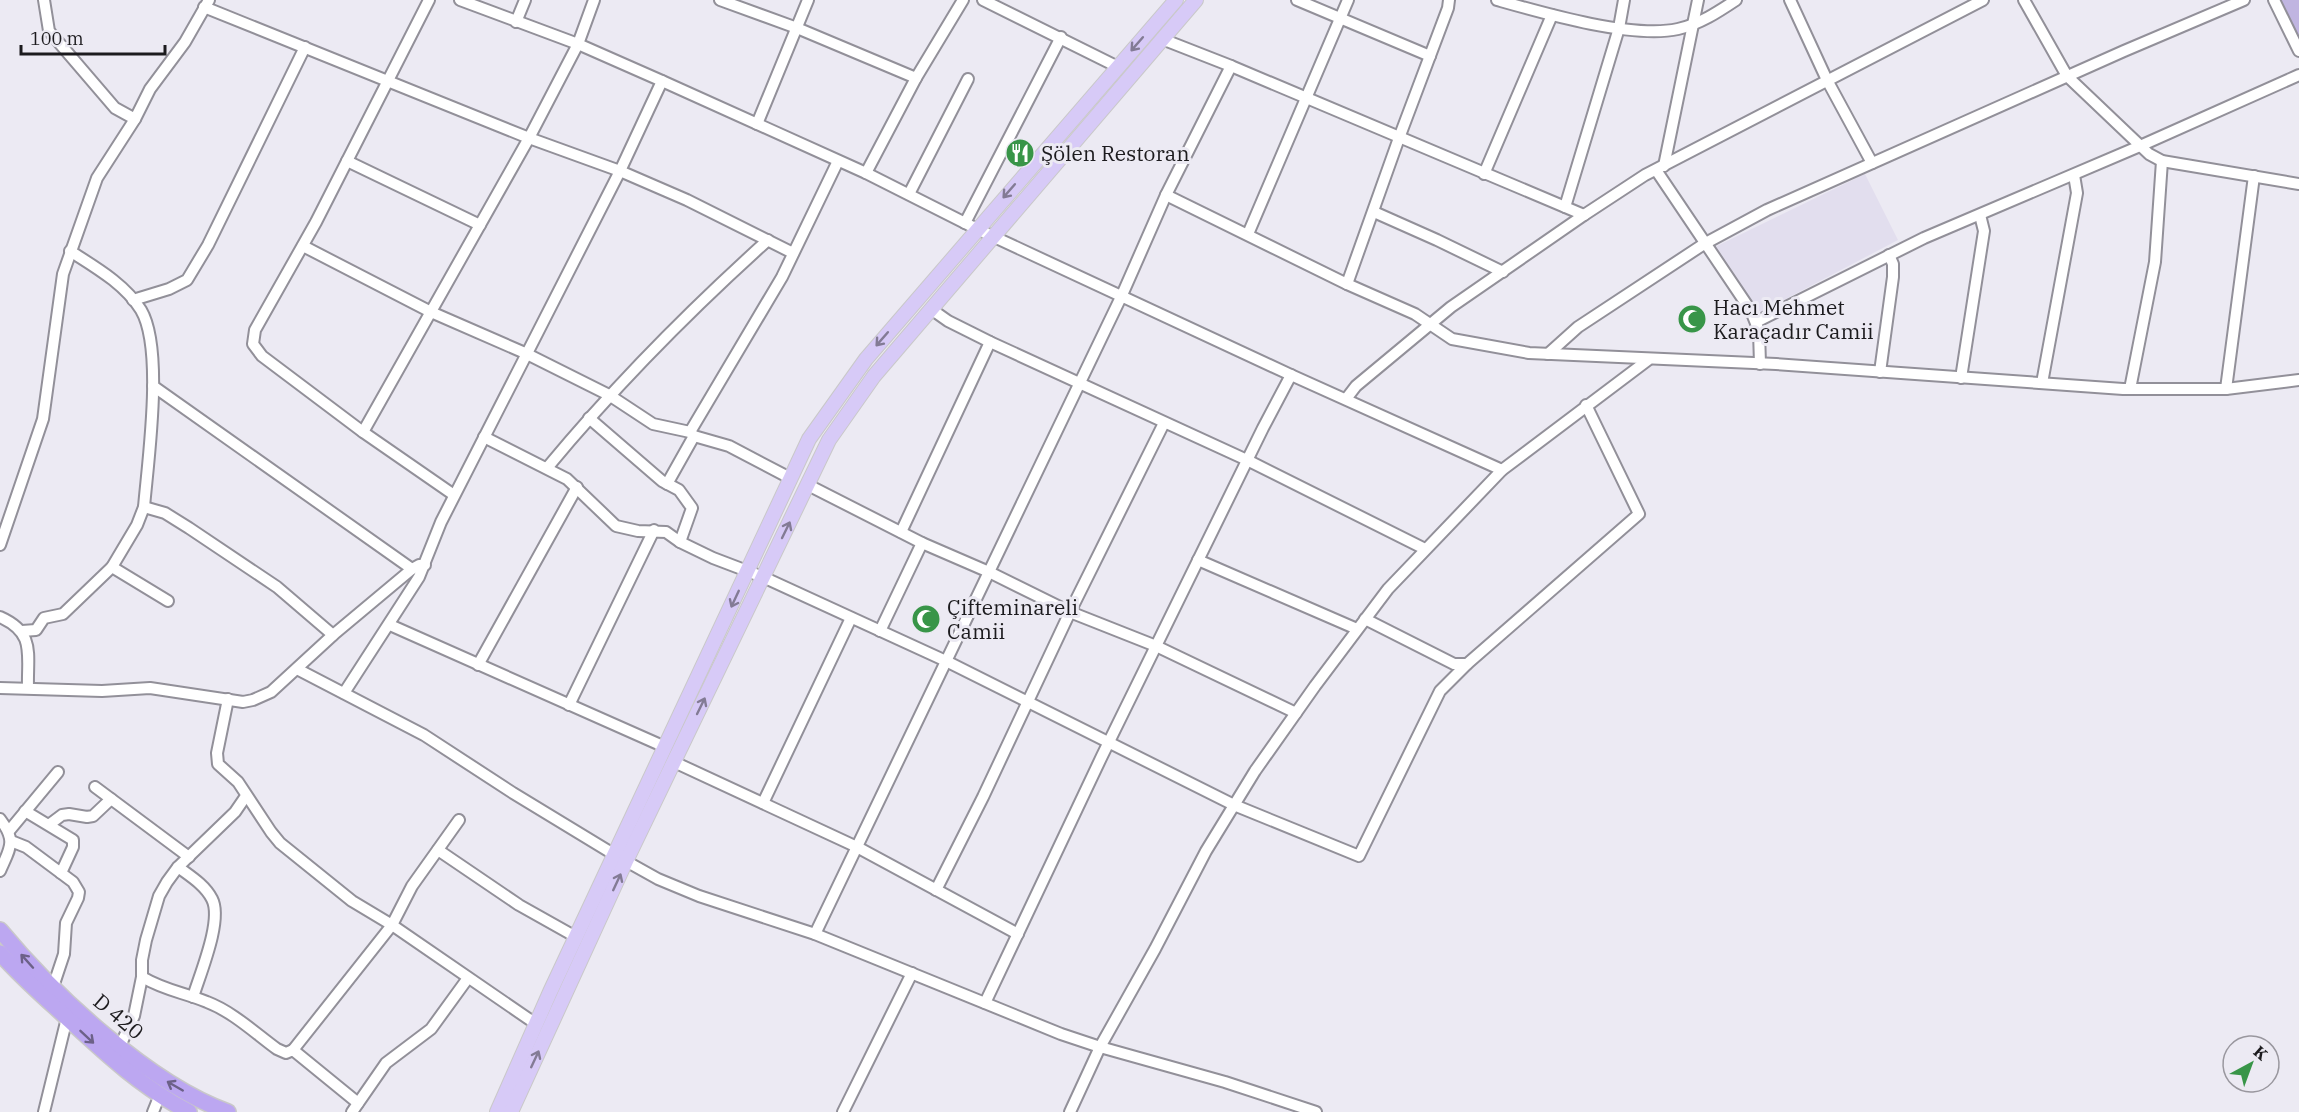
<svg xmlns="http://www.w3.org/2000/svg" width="2299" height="1112" font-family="'IBM Plex Serif',serif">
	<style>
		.built { fill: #e2deee }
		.green { fill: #c0b5e1 }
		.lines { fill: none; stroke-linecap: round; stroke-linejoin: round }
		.minor-casing { stroke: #929099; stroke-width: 14 }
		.major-casing { stroke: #c9c8c9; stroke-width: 16 }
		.highway-casing { stroke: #c9c8c9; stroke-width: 18 }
		.minor { stroke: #fff; stroke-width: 10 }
		.major { stroke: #d7caf7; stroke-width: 14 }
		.highway { stroke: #bca7f1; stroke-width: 15 }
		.oneway { stroke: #837b95 }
		.oneway2 { stroke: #6c6188 }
		.labels { text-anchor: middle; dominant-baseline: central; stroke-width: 6; stroke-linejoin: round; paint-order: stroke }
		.poi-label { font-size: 21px; fill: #1c1b1e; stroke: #eceaf3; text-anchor: start }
		.street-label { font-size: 21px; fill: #1c1b1e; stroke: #eceaf3 }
	</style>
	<rect width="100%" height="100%" fill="#eceaf3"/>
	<path class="built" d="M1865 174 1898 240 1761 312 1755 309 1713 252 1717 246Z"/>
	<path class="green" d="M2278 0H2299V45Z"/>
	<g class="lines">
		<g class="minor-casing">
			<g id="minor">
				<path d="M44 0 49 31 115 108 135 119"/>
				<path d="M429 0 316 222 255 330 253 344 262 356 363 432 454 495"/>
				<path d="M460 0 578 44 662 81 866 173 977 229 1291 375 1502 470"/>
				<path d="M720 0 797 28 916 78"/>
				<path d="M983 0 1118 67"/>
				<path d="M1297 0 1430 56"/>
				<path d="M1497 0C1543 13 1632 39 1678 29 1700 24 1718 12 1736 0"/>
				<path d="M1790 0 1827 80 1872 163"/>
				<path d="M2024 0 2067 76 2149 154 2162 161 2299 184"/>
				<path d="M2274 0 2299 51"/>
				<path d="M204 7 529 138 620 171 687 200 793 253"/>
				<path d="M516 22 525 0"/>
				<path d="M1162 39 1231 66 1584 215"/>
				<path d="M757 124 808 0"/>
				<path d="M347 161 480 225"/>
				<path d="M1664 166 1698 0"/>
				<path d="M1656 170 1751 311 1759 331 1760 364"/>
				<path d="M866 173 916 78 963 0"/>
				<path d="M1484 174 1552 15"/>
				<path d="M909 194 968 79"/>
				<path d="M1166 195 1347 284 1415 314 1452 339 1529 353 1776 364 2123 389H2226L2299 380"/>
				<path d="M1565 207 1619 28 1624 0"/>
				<path d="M1374 212 1437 240 1503 272"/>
				<path d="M965 223 1061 37"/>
				<path d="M1248 234 1348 0"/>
				<path d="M303 246 431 312 525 353 609 395 653 424 690 432 694 436 729 446 790 478"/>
				<path d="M1347 284 1399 138 1448 8 1449 0"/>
				<path d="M133 300 169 289 187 280 208 245 305 47"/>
				<path d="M931 309 948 321 990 342 1247 460 1425 549"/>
				<path d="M1756 322 1924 238 2140 146 2299 75"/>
				<path d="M1548 354 1578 327 1704 244 1767 210 2124 51 2244 0"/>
				<path d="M1880 372 1893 277V264L1889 255"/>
				<path d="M1961 378 1984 231 1980 215"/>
				<path d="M2042 383 2077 193 2074 175"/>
				<path d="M153 386 412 569"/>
				<path d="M2130 389 2155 262 2162 161"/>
				<path d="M2226 389 2254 176"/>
				<path d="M1346 399 1356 386 1451 307 1584 215 1645 175 1983 0"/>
				<path d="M589 418 662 481 679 490 692 508 680 542"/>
				<path d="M363 432 529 138 578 44 594 0"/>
				<path d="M690 432 782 277 838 161"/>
				<path d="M484 437 567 479 616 526 638 531 666 532 680 542 713 558 763 577 946 661 1234 805 1359 856 1440 691 1467 664 1639 514 1586 405"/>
				<path d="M547 468C615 386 689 311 768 240"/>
				<path d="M667 484 694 436"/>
				<path d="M808 485 922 543 989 572 1070 612 1156 646 1296 713"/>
				<path d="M144 507 165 513 189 528 277 587 333 635"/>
				<path d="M901 532 990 342"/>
				<path d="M0 545 43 419 63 274 97 178 135 119 150 89 185 42 209 0"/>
				<path d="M1198 560 1357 629"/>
				<path d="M112 567 168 601"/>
				<path d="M0 617C36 633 27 654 28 688"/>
				<path d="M1365 619 1454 664H1467"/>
				<path d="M390 625 665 747"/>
				<path d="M22 631 36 630 44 618 63 614 112 567 137 525 144 507C148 460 164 349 141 310 125 284 95 267 70 251"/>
				<path d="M880 631 922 543"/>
				<path d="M478 665 577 487"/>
				<path d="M297 669 424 735 513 793 615 855 658 879 699 896 815 934 1061 1034 1100 1047 1225 1082 1316 1112"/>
				<path d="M0 688 102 691 150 688 243 702 253 700 271 692 333 635 412 569 419 565H425"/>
				<path d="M344 693 419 577 441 522 620 171 662 81"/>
				<path d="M228 699 217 753 218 764 238 782 271 832 280 843 352 901 392 925 536 1024"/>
				<path d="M569 705 654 530"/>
				<path d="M674 762 857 847 1018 934"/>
				<path d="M95 787 189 857"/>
				<path d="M763 803 851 618"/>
				<path d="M25 811 73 840V847L61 873"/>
				<path d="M0 819C17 841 10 848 0 871"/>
				<path d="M50 824 62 815 69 814 87 817 93 816 111 799"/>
				<path d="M9 831 58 772"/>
				<path d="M11 841 26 847 73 882 79 892 78 898 66 923 64 954 53 987"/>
				<path d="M438 850 519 905 576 937"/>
				<path d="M178 867C190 876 205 885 212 899 223 920 200 974 193 997"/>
				<path d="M936 890 983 797 1070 612 1164 423"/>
				<path d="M815 934 1122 295 1166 195 1231 66"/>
				<path d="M142 977C166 991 183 992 207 1002 233 1012 255 1033 277 1049L286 1053 293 1050 358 1103"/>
				<path d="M985 1003 1102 756 1263 428 1291 375"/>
				<path d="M120 1046 134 1016 142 977V960L146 940 159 896 167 882 178 867 235 812 246 796"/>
				<path d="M293 1050 392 925 412 886 459 820"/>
				<path d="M44 1112 67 1018"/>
				<path d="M153 1112 159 1097"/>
				<path d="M352 1112 386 1063 431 1029 468 978"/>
				<path d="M843 1112 912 973"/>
				<path d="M1070 1112 1100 1047 1155 949 1206 851 1255 771 1315 686 1388 589 1502 470 1648 360"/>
			</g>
		</g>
		<g class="major-casing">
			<g id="major">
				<path d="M497 1112 550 992 809 439 866 359 1176 0"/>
				<path d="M511 1112 626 861 829 440 874 376 1196 0"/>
			</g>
		</g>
		<g class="highway-casing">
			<g id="highway">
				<path d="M0 930C53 994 149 1084 228 1112"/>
				<path d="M0 953C20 976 43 996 66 1017 105 1053 141 1087 189 1112"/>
			</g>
		</g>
		<use href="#minor" class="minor"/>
		<use href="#major" class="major"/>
		<use href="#highway" class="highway"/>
	</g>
	<defs><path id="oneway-shaft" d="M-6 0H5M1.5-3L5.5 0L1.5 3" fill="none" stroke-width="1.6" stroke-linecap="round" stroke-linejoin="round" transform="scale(1.5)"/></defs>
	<g class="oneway">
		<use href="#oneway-shaft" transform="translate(1137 44) rotate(131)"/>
		<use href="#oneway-shaft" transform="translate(1009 191) rotate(131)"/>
		<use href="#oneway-shaft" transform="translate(882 339) rotate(131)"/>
		<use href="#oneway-shaft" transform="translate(786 530) rotate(-64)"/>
		<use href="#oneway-shaft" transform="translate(735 599) rotate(115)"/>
		<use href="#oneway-shaft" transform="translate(701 706) rotate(-64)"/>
		<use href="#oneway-shaft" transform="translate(617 882) rotate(-65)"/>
		<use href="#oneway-shaft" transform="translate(535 1059) rotate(-65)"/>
	</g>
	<g class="oneway2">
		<use href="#oneway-shaft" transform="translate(27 961) rotate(-132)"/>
		<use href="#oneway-shaft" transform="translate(87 1037) rotate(43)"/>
		<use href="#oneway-shaft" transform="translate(175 1086) rotate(-150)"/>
	</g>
	<defs>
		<g id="restaurant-disc" transform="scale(1.5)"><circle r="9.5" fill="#389548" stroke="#eceaf3"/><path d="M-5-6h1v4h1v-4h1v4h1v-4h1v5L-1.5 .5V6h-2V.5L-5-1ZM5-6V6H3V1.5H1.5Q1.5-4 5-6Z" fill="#fff"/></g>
		<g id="mosque-disc" transform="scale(1.5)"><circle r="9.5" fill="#389548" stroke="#eceaf3"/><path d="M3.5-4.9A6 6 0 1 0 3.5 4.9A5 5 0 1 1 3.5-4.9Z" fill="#fff"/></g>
	</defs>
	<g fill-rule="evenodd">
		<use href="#restaurant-disc" x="1020" y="153"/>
		<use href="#mosque-disc" x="1692" y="319"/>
		<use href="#mosque-disc" x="926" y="619"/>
	</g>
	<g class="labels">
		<g class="poi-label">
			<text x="1041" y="153">Şölen Restoran</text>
			<text x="1713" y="307">Hacı Mehmet<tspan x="1713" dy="24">Karaçadır Camii</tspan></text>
			<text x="947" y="607">Çifteminareli<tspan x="947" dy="24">Camii</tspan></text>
		</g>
		<g class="street-label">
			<text transform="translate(119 1016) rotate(40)">D 420</text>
		</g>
	</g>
	<g transform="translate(2251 1064) rotate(41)"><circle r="28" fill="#eceaf3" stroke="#99979e" stroke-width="1.5"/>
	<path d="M0-4.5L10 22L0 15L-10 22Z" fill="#389548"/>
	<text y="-9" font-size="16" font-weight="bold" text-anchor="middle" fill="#1c1b1e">K</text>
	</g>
	<path d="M21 45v9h144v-9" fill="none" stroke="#1c1b1e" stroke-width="3"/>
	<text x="30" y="45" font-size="18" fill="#1c1b1e" stroke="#eceaf3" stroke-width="4.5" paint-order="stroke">100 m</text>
</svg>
